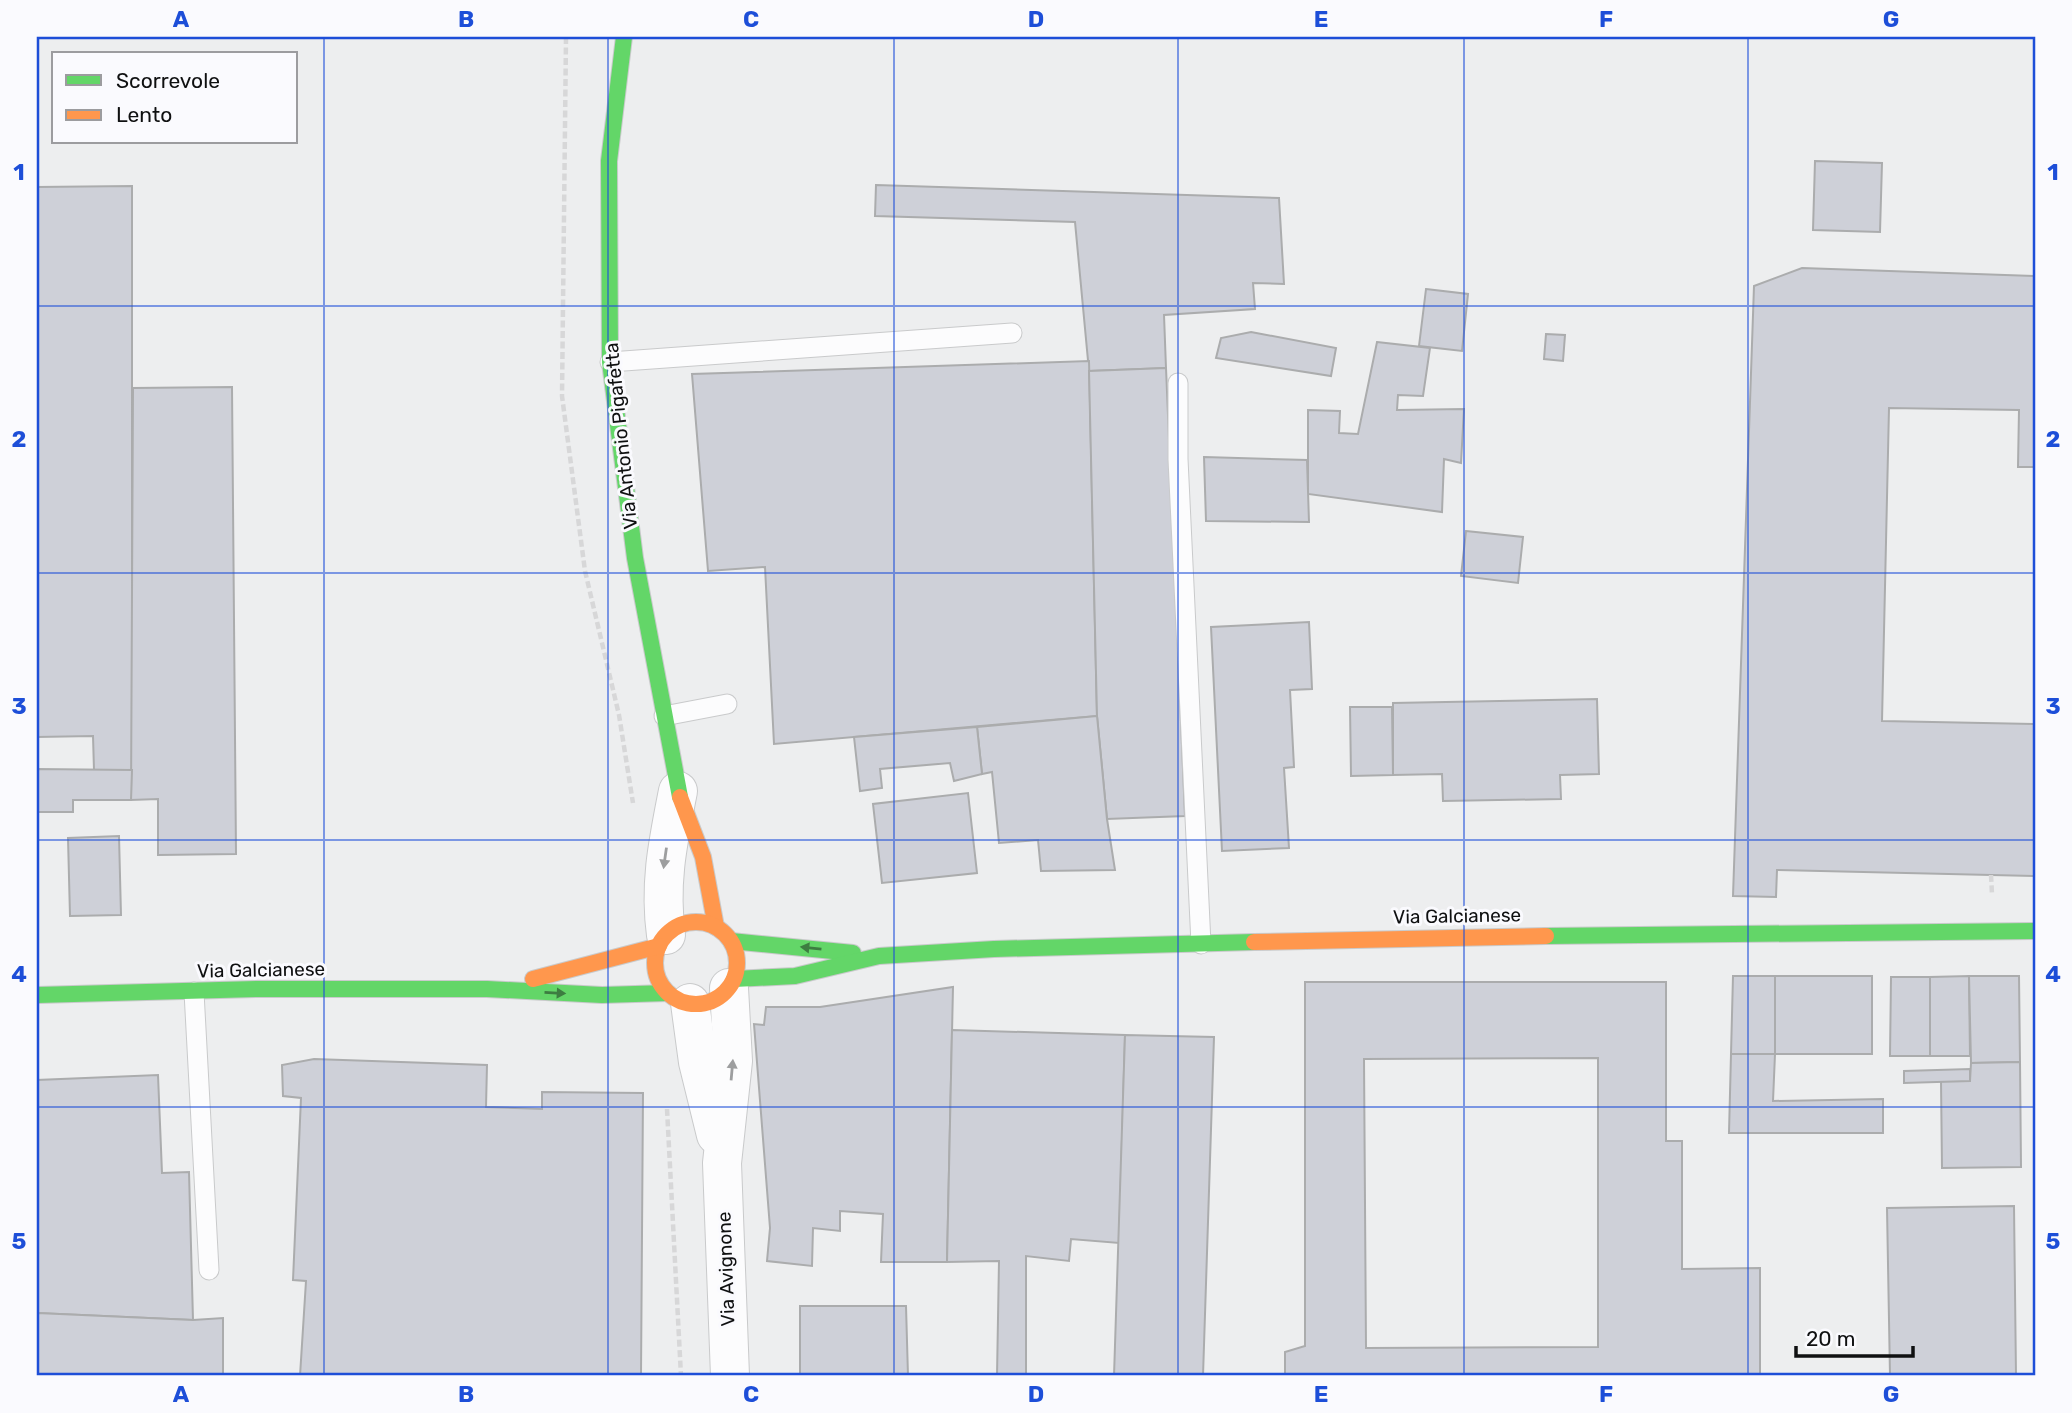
<svg xmlns="http://www.w3.org/2000/svg" width="2072" height="1413" font-family="Rubik,sans-serif">
	<style>
		.building { fill: #ced0d8; stroke: #abacad; stroke-width: 2; fill-rule: evenodd }
		.lines { fill: none; stroke-linecap: round; stroke-linejoin: round }
		.lane-casing { stroke: #c9cacb; stroke-width: 21 }
		.street-casing { stroke: #c9cacb; stroke-width: 40 }
		.fast-casing { stroke: #c9cacb; stroke-width: 18 }
		.slow-casing { stroke: #c9cacb; stroke-width: 18 }
		.path { stroke: #d7d7d8; stroke-width: 4.5; stroke-dasharray: 7 3.5; stroke-linecap: butt }
		.lane { stroke: #fcfcfd; stroke-width: 19 }
		.street { stroke: #fcfcfd; stroke-width: 38 }
		.fast { stroke: #63d668; stroke-width: 16 }
		.slow { stroke: #ff974d; stroke-width: 16 }
		.oneway { fill: #9d9e9f }
		.oneway2 { fill: #3d7d41 }
		.grid { fill: none; stroke: #1d4ed8; stroke-width: 2; stroke-opacity: 0.55 }
		.labels { text-anchor: middle; dominant-baseline: central; stroke-width: 6; stroke-linejoin: round; paint-order: stroke }
		.street-label { font-size: 19px; fill: #0f1011; stroke: #fafafe }
		.neatline { fill: none; stroke: #1d4ed8; stroke-width: 2.5 }
		.grid-label { font-size: 23px; text-anchor: middle; font-weight: bold; fill: #1d4ed8 }
	</style>
	<rect width="100%" height="100%" fill="#edeeef"/>
	<g class="building">
		<path d="M1815 161 1882 163 1880 232 1813 230Z"/>
		<path d="M876 185 1279 198 1284 284 1253 283 1255 309 1164 315 1166 368 1089 371 1075 222 875 216Z"/>
		<path d="M132 186V770H94L93 736 37 737V187Z"/>
		<path d="M1802 268 2035 276V467H2018L2019 410 1889 408 1882 721 2035 724V876L1777 870 1776 897 1733 896 1754 286Z"/>
		<path d="M1426 289 1468 294 1462 351 1419 346Z"/>
		<path d="M1251 332 1336 348 1331 376 1216 358 1221 338Z"/>
		<path d="M1546 334 1565 335 1563 361 1544 359Z"/>
		<path d="M1377 342 1430 348 1423 396 1398 395 1397 410 1464 409 1461 463 1444 459 1442 512 1308 494V410L1340 411 1339 433 1358 434Z"/>
		<path d="M1089 361 1097 716 774 744 765 567 708 571 692 374Z"/>
		<path d="M1166 368 1185 816 1107 819 1097 716 1089 371Z"/>
		<path d="M232 387 236 854 158 855V799L131 800 133 388Z"/>
		<path d="M1204 457 1307 460 1309 522 1206 521Z"/>
		<path d="M1466 531 1523 537 1518 583 1461 576Z"/>
		<path d="M1309 622 1312 689 1290 690 1294 767 1284 768 1289 848 1222 851 1211 627Z"/>
		<path d="M1597 699 1599 774 1560 775 1561 799 1443 801 1442 774 1393 775V703Z"/>
		<path d="M1350 707H1392L1393 775 1351 776Z"/>
		<path d="M1097 716 1107 819 1115 870 1041 871 1038 840 999 843 992 772 982 774 977 727Z"/>
		<path d="M977 727 982 774 954 781 950 763 880 769 882 788 860 791 854 737Z"/>
		<path d="M37 769 132 770 131 800H73V812H37Z"/>
		<path d="M968 793 977 873 882 883 873 804Z"/>
		<path d="M119 836 121 915 70 916 68 838Z"/>
		<path d="M1733 976H1775V1054H1731Z"/>
		<rect x="1775" y="976" width="97" height="78"/>
		<path d="M1969 976 1970 1056H1930V977Z"/>
		<path d="M1969 976H2019L2020 1062 1971 1063Z"/>
		<path d="M1891 977H1930V1056H1890Z"/>
		<path d="M1305 982H1666V1141H1682V1269L1760 1268V1376H1285V1352L1305 1346ZM1598 1058V1347L1366 1348 1364 1059Z"/>
		<path d="M953 987 947 1262H881L883 1214 840 1211V1231L813 1228 812 1266 767 1261 770 1228 754 1024 764 1025 766 1007H820Z"/>
		<path d="M952 1030 1125 1035 1119 1243 1071 1239 1069 1261 1026 1256V1375L997 1376 999 1261 947 1262Z"/>
		<path d="M1125 1035 1214 1037 1203 1376H1114Z"/>
		<path d="M1731 1054H1775L1773 1101 1883 1099V1133H1729Z"/>
		<path d="M314 1059 487 1065 486 1107 542 1109V1092L643 1093 641 1376H300L306 1281 293 1280 301 1098 283 1096 282 1065Z"/>
		<path d="M2020 1062 2021 1167 1942 1168 1941 1081H1970L1971 1063Z"/>
		<path d="M1970 1069V1081L1904 1083V1071Z"/>
		<path d="M158 1075 162 1173 189 1172 193 1320 37 1313V1080Z"/>
		<path d="M2014 1206 2016 1376H1890L1887 1208Z"/>
		<path d="M800 1306H906L908 1376H800Z"/>
		<path d="M37 1313 193 1320 223 1318V1376H37Z"/>
	</g>
	<g class="lines">
		<g class="lane-casing">
			<g id="lane">
				<path d="M610 362 1012 333"/>
				<path d="M1178 383V459L1201 944"/>
				<path d="M664 716 727 704"/>
				<path d="M194 992 209 1270"/>
			</g>
		</g>
		<g class="street-casing">
			<g id="street">
				<path d="M666 935C659 883 668 842 678 791"/>
				<path d="M729 988 733 1061 722 1163 730 1376"/>
				<path d="M690 1003 698 1062 716 1135"/>
			</g>
		</g>
		<g class="fast-casing">
			<g id="fast">
				<path d="M624 37 609 161 610 362 635 558 680 797"/>
				<path d="M1546 936 2035 931"/>
				<path d="M731 941 853 953"/>
				<path d="M734 979 795 976 879 956 994 949 1254 942"/>
				<path d="M37 995 257 989H487L602 995 668 993"/>
			</g>
		</g>
		<g class="slow-casing">
			<g id="slow">
				<path d="M680 797 703 857 716 927"/>
				<circle cx="696" cy="963" r="41"/>
				<path d="M1254 942 1546 936"/>
				<path d="M533 979 659 946"/>
			</g>
		</g>
		<g class="path">
			<path d="M566 37 562 396 585 571 619 715 633 803"/>
			<path d="M1991 875 1992 894"/>
			<path d="M667 1109 681 1376"/>
		</g>
		<use href="#lane" class="lane"/>
		<use href="#street" class="street"/>
		<use href="#fast" class="fast"/>
		<use href="#slow" class="slow"/>
	</g>
	<defs><path id="oneway-solid" d="M-6-.8H1V-3.2L6.5 0L1 3.2V.8H-6Z" transform="scale(1.75)"/></defs>
	<g class="oneway">
		<use href="#oneway-solid" transform="translate(665 858) rotate(98)"/>
		<use href="#oneway-solid" transform="translate(732 1070) rotate(-85)"/>
	</g>
	<g class="oneway2">
		<use href="#oneway-solid" transform="translate(811 948) rotate(-174)"/>
		<use href="#oneway-solid" transform="translate(555 993) rotate(3)"/>
	</g>
	<path class="grid" d="M324 37V1376M608 37V1376M894 37V1376M1178 37V1376M1464 37V1376M1748 37V1376M37 306H2035M37 573H2035M37 840H2035M37 1107H2035"/>
	<g class="labels">
		<g class="street-label">
			<text transform="translate(621 436) rotate(-96)">Via Antonio Pigafetta</text>
			<text transform="translate(1457 916) rotate(-1)">Via Galcianese</text>
			<text transform="translate(261 970) rotate(-1)">Via Galcianese</text>
			<text transform="translate(726 1269) rotate(-92)">Via Avignone</text>
		</g>
	</g>
	<rect width="2072" height="1413" fill="none" stroke="#fafafe" stroke-width="77"/>
	<rect x="52" y="52" width="245" height="91" fill="#fafafe" stroke="#9c9c9f" stroke-width="2"/>
	<rect x="66" y="75" width="35" height="10" fill="#63d668" stroke="#9c9c9f" stroke-width="2"/>
	<text x="116" y="88" font-size="21" fill="#0f1011">Scorrevole</text>
	<rect x="66" y="110" width="35" height="10" fill="#ff974d" stroke="#9c9c9f" stroke-width="2"/>
	<text x="116" y="122" font-size="21" fill="#0f1011">Lento</text>
	<path d="M1796 1346v10h117v-10" fill="none" stroke="#0f1011" stroke-width="3.5"/>
	<text x="1806" y="1346" font-size="21" fill="#0f1011" stroke="#fafafe" stroke-width="5" paint-order="stroke">20 m</text>
	<rect x="38" y="38" width="1996" height="1336" class="neatline"/>
	<g class="grid-label">
		<text x="181" y="27">A</text>
		<text x="466" y="27">B</text>
		<text x="751" y="27">C</text>
		<text x="1036" y="27">D</text>
		<text x="1321" y="27">E</text>
		<text x="1606" y="27">F</text>
		<text x="1891" y="27">G</text>
		<text x="19" y="180">1</text>
		<text x="2053" y="180">1</text>
		<text x="19" y="447">2</text>
		<text x="2053" y="447">2</text>
		<text x="19" y="714">3</text>
		<text x="2053" y="714">3</text>
		<text x="19" y="982">4</text>
		<text x="2053" y="982">4</text>
		<text x="19" y="1249">5</text>
		<text x="2053" y="1249">5</text>
		<text x="181" y="1402">A</text>
		<text x="466" y="1402">B</text>
		<text x="751" y="1402">C</text>
		<text x="1036" y="1402">D</text>
		<text x="1321" y="1402">E</text>
		<text x="1606" y="1402">F</text>
		<text x="1891" y="1402">G</text>
	</g>
</svg>
